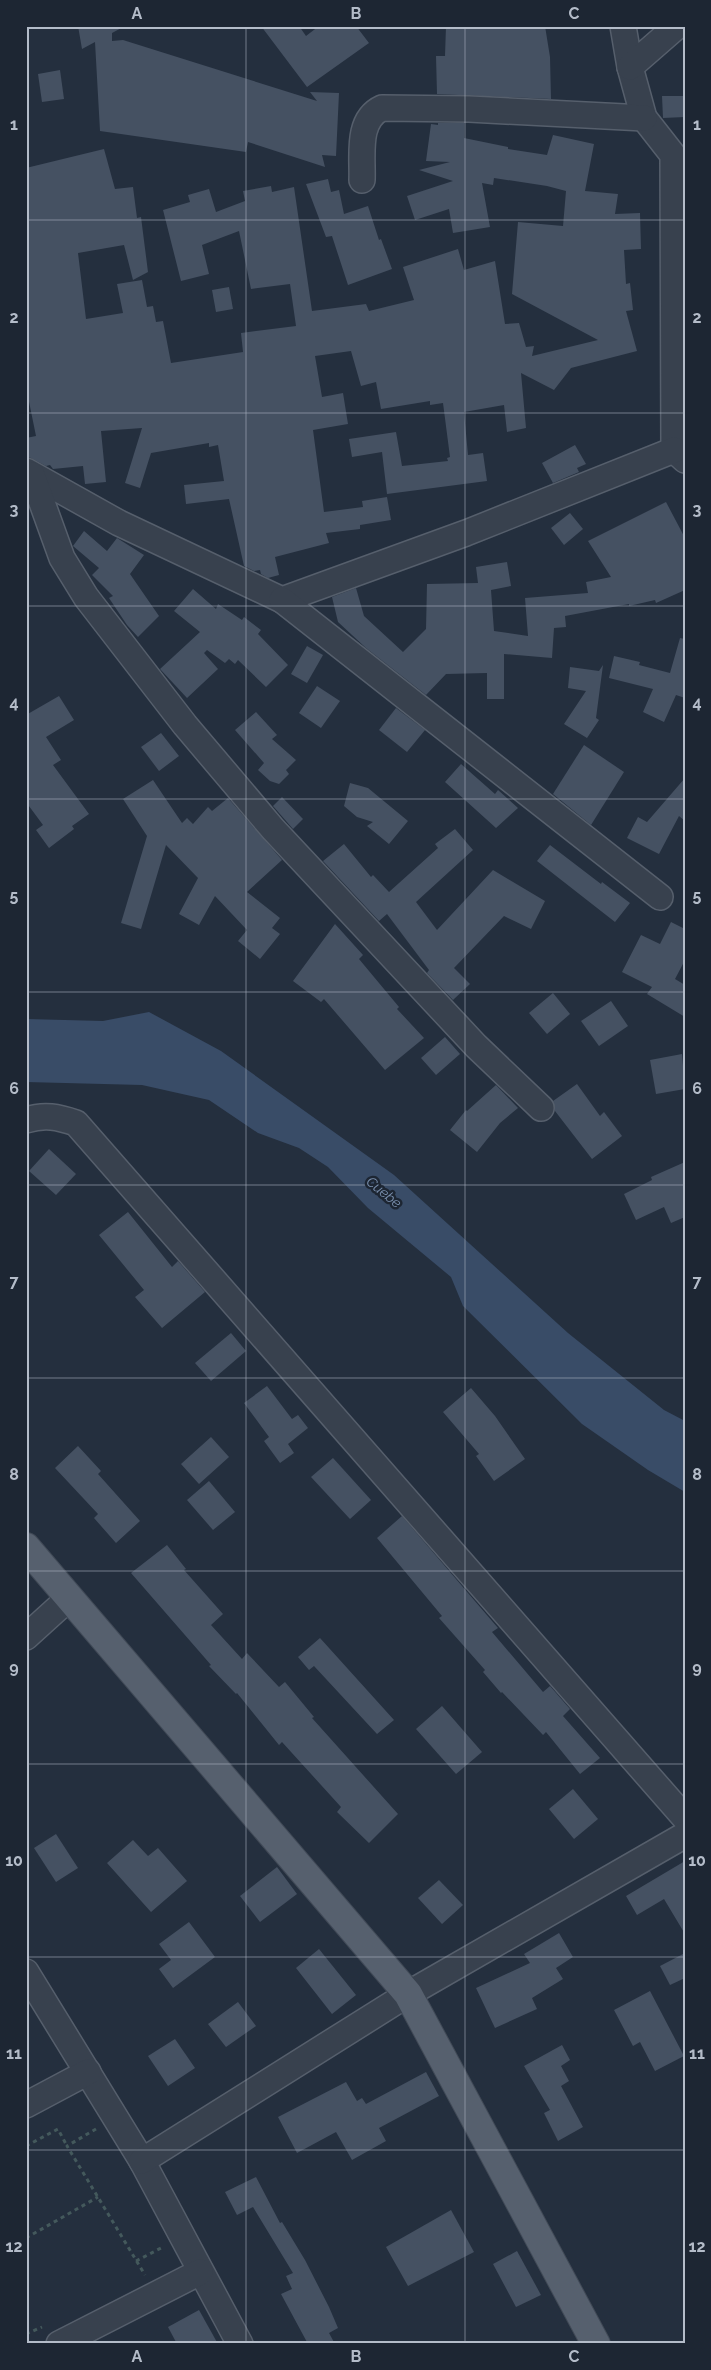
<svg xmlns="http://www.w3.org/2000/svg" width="711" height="2370" font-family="Raleway,sans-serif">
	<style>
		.water { fill: #394c67 }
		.building { fill: #455162 }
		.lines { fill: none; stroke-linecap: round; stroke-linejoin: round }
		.minor-casing { stroke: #565f6c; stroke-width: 28 }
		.major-casing { stroke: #414a57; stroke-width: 30 }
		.path { stroke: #44595c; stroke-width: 3; stroke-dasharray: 4 4; stroke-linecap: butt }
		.minor { stroke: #38414e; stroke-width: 25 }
		.major { stroke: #56606e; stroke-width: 28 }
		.grid { fill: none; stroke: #b4bcc9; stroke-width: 1; stroke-opacity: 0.55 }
		.labels { text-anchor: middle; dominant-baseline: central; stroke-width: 5; stroke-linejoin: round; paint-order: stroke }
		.water-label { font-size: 14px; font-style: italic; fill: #7c92b1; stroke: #1d2633 }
		.neatline { fill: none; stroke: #b4bcc9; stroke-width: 2 }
		.grid-label { font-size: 16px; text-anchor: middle; font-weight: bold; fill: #b4bcc9 }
	</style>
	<rect width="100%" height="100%" fill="#242f3e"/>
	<path class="water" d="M149 1012 221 1051 394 1175 568 1333 664 1410 685 1421V1492L648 1470 582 1424 463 1306 451 1277 368 1208 328 1167 299 1148 258 1133 209 1100 142 1085 26 1082V1019L103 1021Z"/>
	<g class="building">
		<path d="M78 26H125L112 33V41L123 40 317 101 310 92 339 93 336 156 322 155 325 167 248 142 246 152 100 131 95 42 82 49Z"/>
		<path d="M261 26H299L306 36 319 26H356L369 43 307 87Z"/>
		<path d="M446 26H545L550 57 551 99 437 94 436 56H445Z"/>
		<path d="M60 70 64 99 42 102 38 74Z"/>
		<path d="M662 96H685V117L663 118Z"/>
		<path d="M438 123H464V138L508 147V149L547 155 553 135 594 144 585 191 618 194 615 214 640 213 641 249 624 250 626 284 630 283 633 310 626 311 637 351 571 368 554 390 521 373 526 428 507 432 504 405 464 412 468 455 483 453 487 481 387 494 382 452 352 457 349 439 396 432 402 466 448 461 447 458 450 457 443 403 430 405V401L381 409 376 382 361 386 351 351 315 356 322 397 343 393 348 424 313 430 324 512 363 507 362 501 387 497 391 520 360 525V529L326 533 329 543 275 557 279 575 268 578 261 574 260 570 254 571 244 566 229 499 186 504 184 485 224 481 218 445 209 447V443L151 453 140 488 125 483 142 428 101 431 106 482 85 484 83 466 53 469 50 465 46 466 29 457 26 438 36 436 26 387V168L104 149 115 189 133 187 137 218 141 217 148 272 133 280 124 245 78 253 86 319 123 313 117 284 142 280 147 307 153 306 156 322 163 321 171 363 243 352 241 333 296 326 290 284 251 289 239 231 202 245 209 274 181 281 163 210 190 202 188 195 209 189 216 212 245 201 243 191 271 186 272 192 294 187 312 311 366 304 369 311 414 300 403 267 458 249 464 270 495 261 505 324 519 323 526 347 534 346 532 356 598 340 512 294 518 222 563 226 566 191 547 186 494 178 493 185 482 183 490 227 453 233 449 209 415 220 407 196 453 181 419 170 450 162 426 161 431 124 438 125Z"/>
		<path d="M328 179 331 192 339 190 344 214 368 206 379 240 381 239 392 269 348 285 332 236 326 237 306 184Z"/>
		<path d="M229 287 233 309 216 312 212 290Z"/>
		<path d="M575 445 586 464 577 468 579 472 553 483 542 463Z"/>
		<path d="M666 502 685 538V590L656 603 655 600 629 606V604L565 616 566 627 554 628 552 658 504 654V699H487V673L446 674 426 695 366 648 338 622 332 597 356 588 364 616 403 652 426 629 427 584 478 583 476 567 507 562 511 586 491 590 494 631 528 636 525 598 588 593 586 582 611 577 588 541Z"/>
		<path d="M570 513 583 529 564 545 551 528Z"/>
		<path d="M84 531 107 551 117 538 144 555 130 574 159 616 138 637 127 625 109 598 113 596 92 575 99 568 73 546Z"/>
		<path d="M193 589 216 609 218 604 242 620 244 617 261 630 258 634 288 665 266 687 238 660 235 664 229 659 225 663 207 650 204 653 218 669 187 698 160 669 200 632 174 611Z"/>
		<path d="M680 638 685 639V698L676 695 664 722 643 712 653 689 609 678 614 656 640 662 639 665 670 673Z"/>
		<path d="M307 646 323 655 307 683 291 674Z"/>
		<path d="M603 665 596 718 599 720 587 738 564 724 586 691 568 688 570 667 599 671Z"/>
		<path d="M317 686 340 701 321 728 299 713Z"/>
		<path d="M59 696 74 720 46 737 61 760 53 765 89 814 72 826 74 829 49 848 36 830 43 825 26 802V715Z"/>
		<path d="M396 708 425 730 407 752 379 730Z"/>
		<path d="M256 712 277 735 272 739 296 760 286 770 289 774 279 784 270 781 258 770 264 763 235 730Z"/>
		<path d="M161 733 179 756 159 771 141 747Z"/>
		<path d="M584 745 624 772 591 825 553 794Z"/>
		<path d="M461 764 495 794 498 790 518 808 496 828 445 782Z"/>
		<path d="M685 778V821L679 816 659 854 627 838 638 817 647 822Z"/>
		<path d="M153 780 182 823 187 818 193 824 208 807 212 811 228 798 282 860 247 892 280 918 272 928 280 934 260 959 238 941 247 930 215 896 199 925 179 914 198 878 166 845 141 929 121 923 147 836 123 799Z"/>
		<path d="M350 783 368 788 408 821 389 844 367 826 373 822 357 817 344 806Z"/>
		<path d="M282 797 303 819 293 829 273 806Z"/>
		<path d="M455 829 473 850 416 902 437 930 493 870 545 901 531 929 504 916 454 968 470 984 453 1000 427 973 429 970 387 914 379 921 323 861 344 844 371 877 373 875 389 892 438 848 435 844Z"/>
		<path d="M550 845 601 884 602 882 630 903 615 922 537 861Z"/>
		<path d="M671 922 685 929V960L675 979 685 985V1017L647 994 652 987 622 972 641 935 660 944Z"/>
		<path d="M335 924 363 955 359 959 399 1007 397 1009 424 1038 385 1070 324 999 321 1002 293 981Z"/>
		<path d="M553 993 570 1014 547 1034 529 1013Z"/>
		<path d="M611 1001 628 1026 599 1046 581 1021Z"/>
		<path d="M445 1037 460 1054 436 1075 421 1058Z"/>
		<path d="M682 1054 685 1089 656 1094 650 1060Z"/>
		<path d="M577 1084 600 1116 604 1112 622 1136 592 1159 555 1111 553 1101Z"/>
		<path d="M496 1085 518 1108 500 1123 477 1152 450 1130 466 1110 467 1111Z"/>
		<path d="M49 1149 76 1174 56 1195 29 1171Z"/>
		<path d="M685 1162V1217L671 1223 664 1207 636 1220 624 1194 652 1180 651 1177Z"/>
		<path d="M128 1212 172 1267 178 1261 205 1292 162 1328 135 1297 144 1290 99 1235Z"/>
		<path d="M231 1333 246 1351 211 1381 195 1363Z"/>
		<path d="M267 1386 292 1419 298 1415 308 1428 288 1444 294 1453 280 1463 264 1441 269 1437 244 1403Z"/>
		<path d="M471 1388 495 1416 525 1459 494 1481 476 1456 479 1454 443 1412Z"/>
		<path d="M211 1437 229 1457 199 1484 181 1464Z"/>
		<path d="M78 1446 101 1471 98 1474 140 1521 116 1543 94 1518 98 1514 55 1468Z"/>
		<path d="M333 1458 371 1500 350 1519 311 1477Z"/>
		<path d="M209 1481 235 1512 213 1530 187 1500Z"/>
		<path d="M402 1516 498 1628 492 1632 543 1692 550 1686 570 1709 563 1716 600 1758 580 1774 546 1732 543 1735 502 1692 501 1693 483 1672 485 1670 439 1618 442 1616 377 1538Z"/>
		<path d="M167 1545 186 1569 184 1570 223 1614 211 1625 242 1659 247 1653 279 1687 285 1682 314 1717 312 1718 398 1814 369 1843 337 1812 341 1807 282 1742 279 1745 237 1693 236 1694 209 1666 211 1665 131 1573Z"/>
		<path d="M320 1638 394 1720 377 1734 314 1666 309 1670 298 1657Z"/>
		<path d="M442 1706 482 1752 456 1774 416 1729Z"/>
		<path d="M573 1789 598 1819 574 1839 549 1809Z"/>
		<path d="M56 1834 78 1868 56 1882 34 1848Z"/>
		<path d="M133 1840 148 1856 158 1848 187 1881 151 1912 107 1863Z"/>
		<path d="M685 1861V1934L664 1899 637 1915 626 1896Z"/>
		<path d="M277 1867 297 1894 260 1922 240 1896Z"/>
		<path d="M439 1880 463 1905 442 1924 418 1898Z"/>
		<path d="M189 1922 215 1957 173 1988 159 1969 171 1960 159 1944Z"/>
		<path d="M559 1933 573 1957 556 1968 563 1979 532 1998 537 2009 495 2028 476 1988 530 1963 524 1954Z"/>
		<path d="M319 1949 356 1995 332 2014 296 1968Z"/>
		<path d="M685 1953V1978L670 1985 660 1966Z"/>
		<path d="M650 1991 684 2056 655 2071 640 2042 633 2046 614 2010Z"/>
		<path d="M238 2002 256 2026 226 2047 208 2024Z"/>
		<path d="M175 2039 195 2068 168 2086 148 2056Z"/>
		<path d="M562 2045 570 2060 561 2066 569 2081 561 2086 583 2127 558 2141 544 2113 550 2110 524 2066Z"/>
		<path d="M426 2072 439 2096 379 2128 386 2141 352 2160 336 2132 297 2153 278 2117 346 2082 357 2101 362 2098 366 2104Z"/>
		<path d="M256 2177 280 2223 282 2222 305 2260 329 2307 338 2328 329 2333 335 2344H308L281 2294 292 2289 286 2276 293 2273 253 2207 237 2215 225 2192Z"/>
		<path d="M451 2210 474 2252 408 2286 386 2247Z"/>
		<path d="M517 2251 541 2295 516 2307 493 2264Z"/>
		<path d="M199 2310 218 2344H177L168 2327Z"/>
	</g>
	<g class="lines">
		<g class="minor-casing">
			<g id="minor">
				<path d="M623 26 630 67 644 118 673 155 674 450 685 460"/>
				<path d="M630 67 677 26"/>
				<path d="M362 180C363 156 356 120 382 108L469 109 644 118"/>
				<path d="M26 471 119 523 282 600 466 533 674 450"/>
				<path d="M32 475 62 558 86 597 185 725 273 829 476 1046 541 1108"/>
				<path d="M282 600 660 897"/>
				<path d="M26 1120C45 1114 58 1117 76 1123L685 1818"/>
				<path d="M26 1637 69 1598"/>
				<path d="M26 1972 142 2161 240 2344"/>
				<path d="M26 2105 88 2072"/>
				<path d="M142 2161 408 1994 685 1835"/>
				<path d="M59 2344 200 2272"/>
			</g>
		</g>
		<g class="major-casing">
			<path id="major" d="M26 1547 408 1994 596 2344"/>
		</g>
		<g class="path">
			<path d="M96 2129 67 2146 145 2275"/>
			<path d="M26 2146 58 2129 67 2146"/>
			<path d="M26 2238 98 2197"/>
			<path d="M136 2261 163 2247"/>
			<path d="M26 2334 42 2327"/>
		</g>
		<use href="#minor" class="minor"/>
		<use href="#major" class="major"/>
	</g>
	<path class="grid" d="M246 26V2344M465 26V2344M26 220H685M26 413H685M26 606H685M26 799H685M26 992H685M26 1185H685M26 1378H685M26 1571H685M26 1764H685M26 1957H685M26 2150H685"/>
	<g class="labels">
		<g class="water-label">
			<text transform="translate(384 1192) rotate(39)">Cuebe</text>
		</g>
	</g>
	<rect width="711" height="2370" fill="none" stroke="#1d2633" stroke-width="55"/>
	<rect x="28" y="28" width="656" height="2314" class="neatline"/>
	<g class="grid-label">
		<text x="137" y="19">A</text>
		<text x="356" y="19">B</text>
		<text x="574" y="19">C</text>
		<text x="14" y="130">1</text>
		<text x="697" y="130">1</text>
		<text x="14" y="323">2</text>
		<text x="697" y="323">2</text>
		<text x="14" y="515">3</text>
		<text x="697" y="515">3</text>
		<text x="14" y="708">4</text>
		<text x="697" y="708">4</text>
		<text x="14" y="901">5</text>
		<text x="697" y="901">5</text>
		<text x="14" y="1094">6</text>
		<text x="697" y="1094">6</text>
		<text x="14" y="1287">7</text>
		<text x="697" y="1287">7</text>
		<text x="14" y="1480">8</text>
		<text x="697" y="1480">8</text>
		<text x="14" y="1673">9</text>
		<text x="697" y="1673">9</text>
		<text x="14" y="1866">10</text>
		<text x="697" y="1866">10</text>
		<text x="14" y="2059">11</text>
		<text x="697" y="2059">11</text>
		<text x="14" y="2252">12</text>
		<text x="697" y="2252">12</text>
		<text x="137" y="2362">A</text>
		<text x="356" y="2362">B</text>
		<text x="574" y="2362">C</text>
	</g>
</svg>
